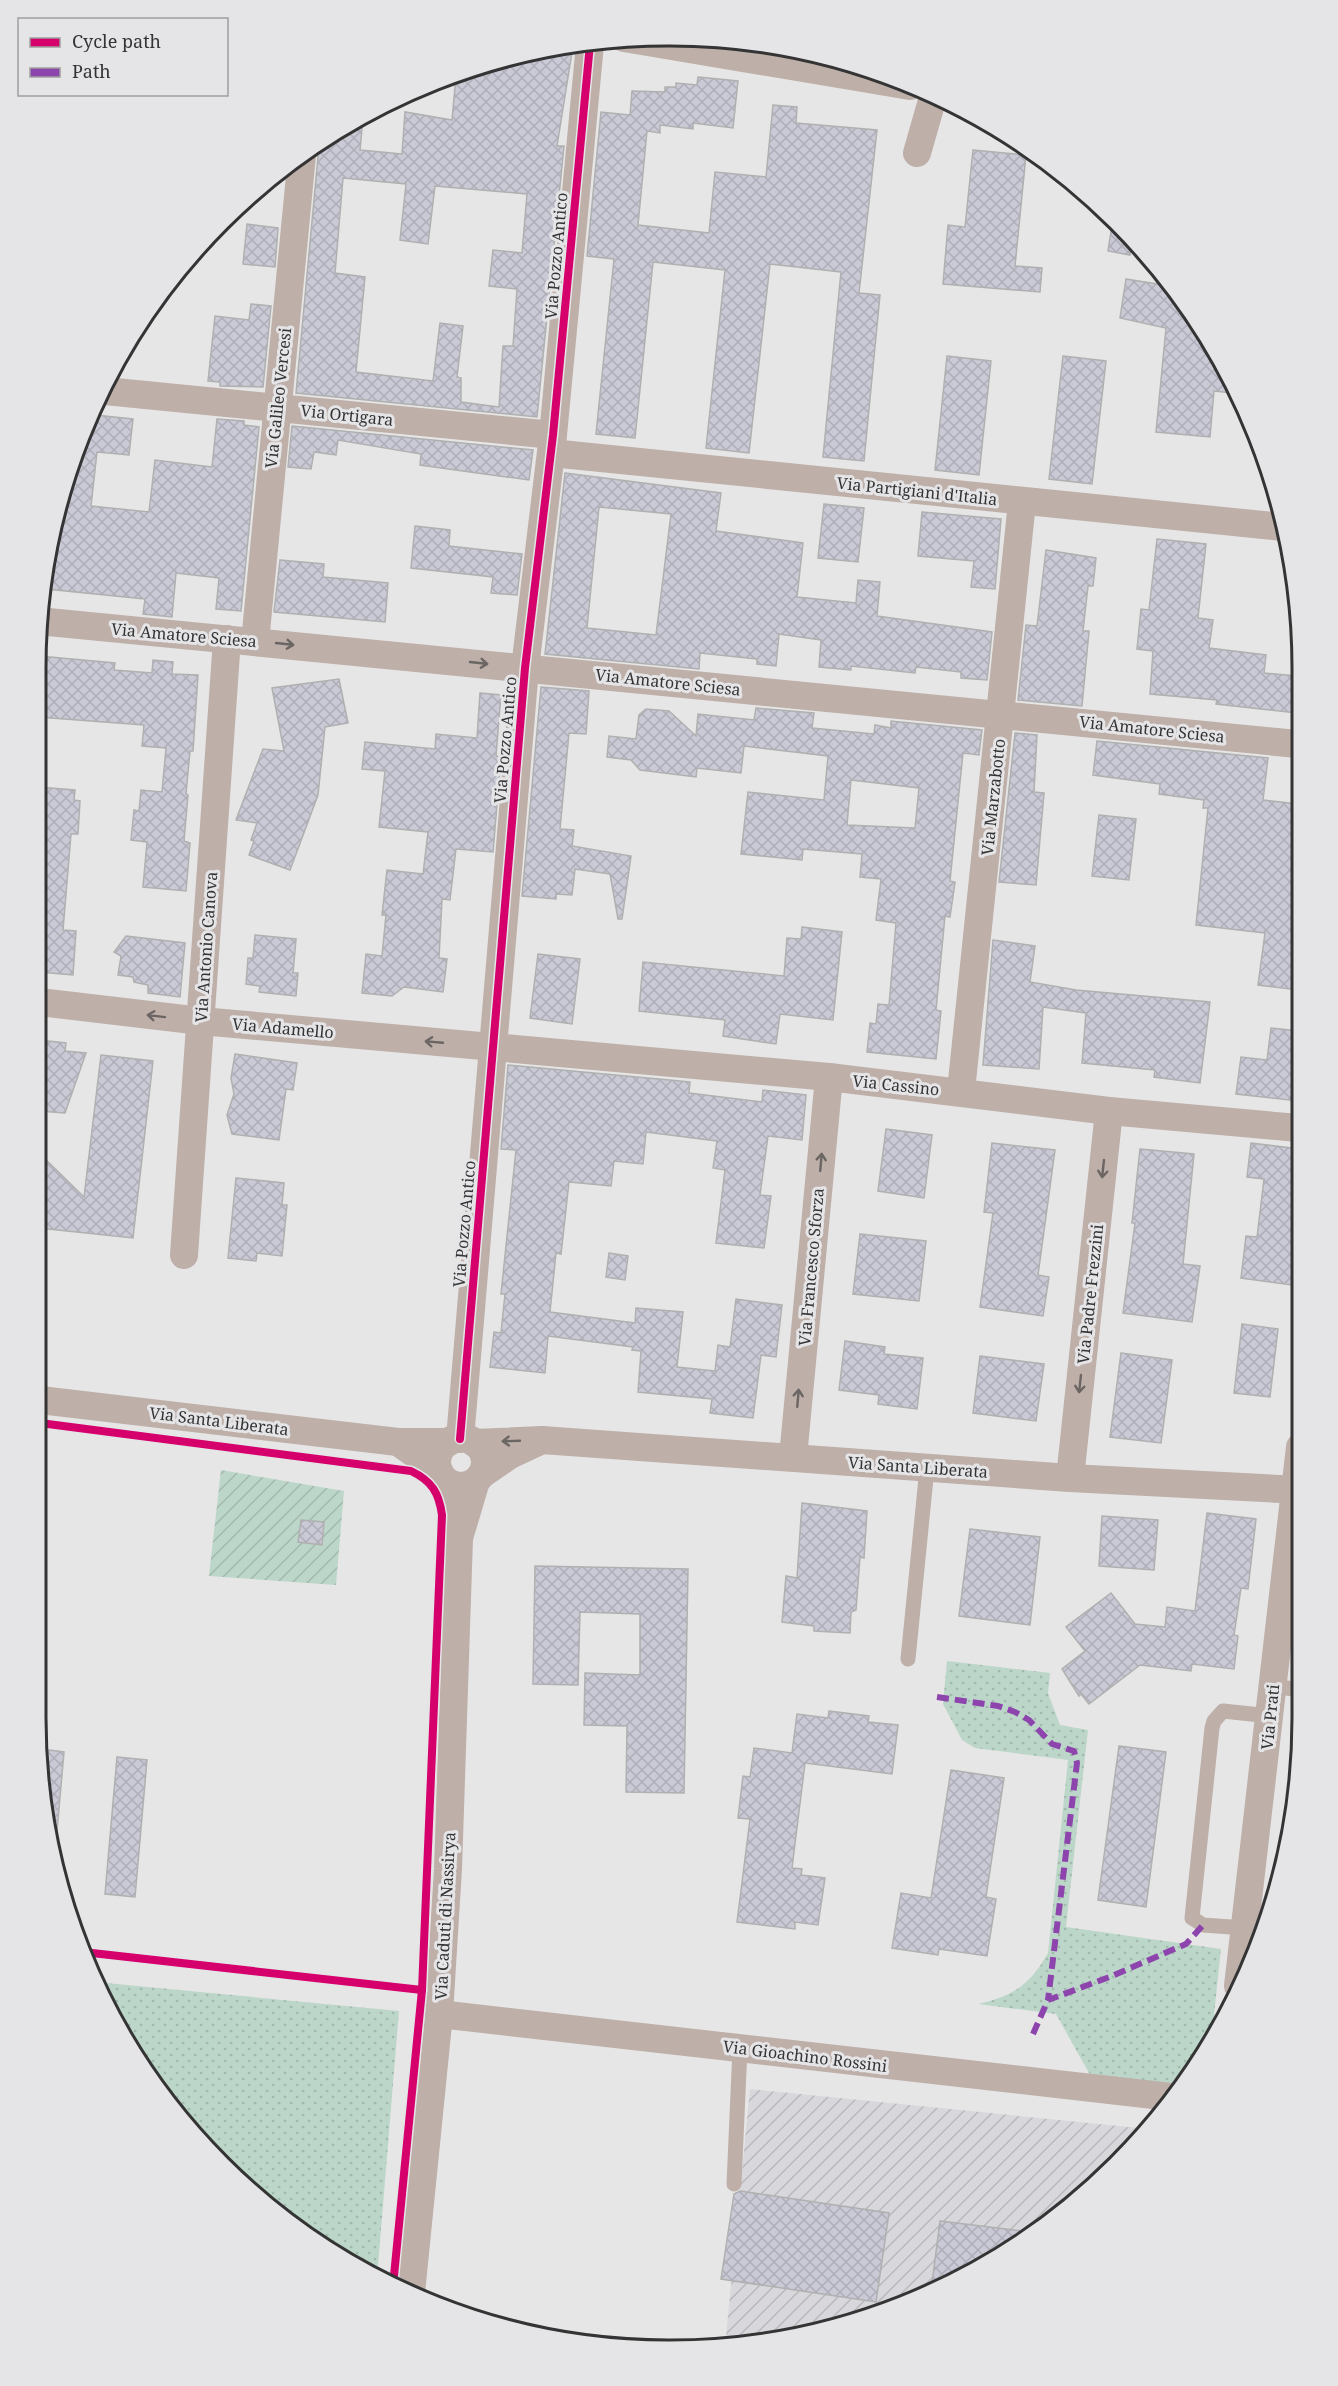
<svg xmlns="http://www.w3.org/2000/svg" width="1338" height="2386" font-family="'Noto Serif',serif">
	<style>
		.industrial { fill: url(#industrial-furrows) }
		.grass { fill: url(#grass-dots) }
		.garden { fill: url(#garden-furrows) }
		.building { fill: url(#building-cross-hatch); stroke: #b0b0b0; stroke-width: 1.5; fill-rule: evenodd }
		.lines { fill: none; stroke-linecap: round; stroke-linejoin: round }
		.lane { stroke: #beafa9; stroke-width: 15 }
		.street { stroke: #beafa9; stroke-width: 28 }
		.quiet { stroke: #8e44ad; stroke-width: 6; stroke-dasharray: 12 6; stroke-linecap: butt }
		.cycleway-casing { stroke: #e5e5e7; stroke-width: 11 }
		.cycleway { stroke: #d6006c; stroke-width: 8 }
		.oneway { stroke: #6b6563 }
		.labels { text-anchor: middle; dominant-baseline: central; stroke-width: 6; stroke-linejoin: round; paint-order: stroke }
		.street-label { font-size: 16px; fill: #343435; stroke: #e5e5e7 }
		.rim { fill: none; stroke: #343435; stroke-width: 3 }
	</style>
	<defs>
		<pattern id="industrial-furrows" width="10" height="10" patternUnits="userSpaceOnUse" patternTransform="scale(1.5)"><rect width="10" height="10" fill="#d7d7dc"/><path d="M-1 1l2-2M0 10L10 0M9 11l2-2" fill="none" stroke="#b9b9bd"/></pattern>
		<pattern id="grass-dots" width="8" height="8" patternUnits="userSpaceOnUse" patternTransform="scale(1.5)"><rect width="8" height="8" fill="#bcd7c9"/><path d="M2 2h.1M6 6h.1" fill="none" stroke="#a2b9ad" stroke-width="1.8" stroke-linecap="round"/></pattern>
		<pattern id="garden-furrows" width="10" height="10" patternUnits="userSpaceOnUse" patternTransform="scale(1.5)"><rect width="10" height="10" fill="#bcd7c9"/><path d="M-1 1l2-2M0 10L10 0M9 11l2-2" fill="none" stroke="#a2b9ad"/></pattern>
		<pattern id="building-cross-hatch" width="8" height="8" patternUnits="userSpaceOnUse" patternTransform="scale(1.5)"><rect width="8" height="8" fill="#cacad7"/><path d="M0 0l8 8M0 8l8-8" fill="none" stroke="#aeaeb9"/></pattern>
	</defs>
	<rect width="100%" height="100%" fill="#e6e6e6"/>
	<path class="industrial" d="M750 2089 1149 2129 1086 2193 986 2265 911 2302 793 2338 725 2347Z"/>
	<g class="grass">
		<path d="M947 1661 1050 1673 1048 1693 1060 1725 1088 1730 1066 1927 1221 1949 1211 2043 1178 2088 1094 2082 1056 2014 978 2004C1013 1996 1030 1985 1048 1953L1068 1760 975 1748 962 1740 943 1704Z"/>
		<path d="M95 1982 399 2011 377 2278 317 2243 222 2165 167 2102 101 1997Z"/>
	</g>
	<path class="garden" d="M221 1470 344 1491 336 1585 209 1576Z"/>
	<g class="building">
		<path d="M573 46 557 146H564L537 417 296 393 318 157 316 147 363 118 360 150 402 154 405 112 452 120 456 76 506 57ZM343 178 406 184 400 240 428 244 435 186 527 194 522 253 493 250 489 286 517 289 513 346H503L499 407 461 402V378L457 377 463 326 440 323 433 381 356 372 365 277 335 273Z"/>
		<path d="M698 77 738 81 733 128 693 123V129L660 125V133L647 131 638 225 709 233 715 172 766 177 773 105 797 107 796 123 877 130 859 293 880 295 864 461 823 457 841 272 770 264 749 453 706 448 725 270 653 262 635 438 596 434 614 259 587 256 601 112 630 115 632 91 665 92V87H676V83L697 85Z"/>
		<path d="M973 150 1026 155 1015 266 1042 268 1040 292 943 284 948 225 965 227Z"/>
		<path d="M1113 219 1132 240 1130 255 1108 251Z"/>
		<path d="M247 224 278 228 275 267 243 264Z"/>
		<path d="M1126 279 1170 286 1196 318 1233 393 1214 391 1210 437 1156 432 1166 328 1120 318Z"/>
		<path d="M251 304 271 306 263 387 220 386V382L208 381 215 316 249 320Z"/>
		<path d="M947 356 991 361 979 475 935 470Z"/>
		<path d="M1063 356 1106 361 1092 484 1049 479Z"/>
		<path d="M95 415 133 419 129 455 97 452 91 506 149 512 155 460 212 467 217 419 244 421V425L259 427 241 611 216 609 219 578 176 573 172 617 143 614 145 599 46 589 58 505Z"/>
		<path d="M292 426 533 450 529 480 420 465 421 454 338 440 336 455 314 452 311 469 288 467Z"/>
		<path d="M565 473 721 493 716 531 803 543 797 597 856 603 858 580 880 582 877 616 992 632 987 680 961 678V672L916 667 915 673 851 666V670L819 667 821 640 779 634 776 666 757 664V659L700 653 699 669 545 654ZM599 507 671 514 656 635 587 628Z"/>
		<path d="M824 504 864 508 858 562 818 558Z"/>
		<path d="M922 512 1001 519 995 589 971 587 974 561 918 556Z"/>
		<path d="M415 526 450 530 449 546 522 554 517 595 491 593 493 577 411 568Z"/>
		<path d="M1157 539 1206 544 1198 618 1213 620 1209 648 1266 655 1264 673 1297 676V713L1216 704 1217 700 1150 694 1153 651 1137 649 1141 609 1149 610Z"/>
		<path d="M1046 550 1096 558 1093 586H1088L1083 631H1089L1082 706 1018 700 1026 625 1037 626Z"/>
		<path d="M280 560 324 564 323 577 388 583 385 622 274 612Z"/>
		<path d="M39 656 115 663 114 670 152 673 153 660 173 662 172 674 198 675 193 751H190L186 794 188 795 184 841 190 843 186 891 143 887 147 842 131 840 134 810 139 811 141 790 162 792 166 748 142 746 144 725 38 717Z"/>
		<path d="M339 679 348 723 325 727 318 795 290 870 249 855 254 841 251 840 257 823 236 820 263 749 284 751 272 688Z"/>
		<path d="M541 687 589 691 586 734 569 733 560 829 574 830 572 846 631 856 622 919H618L610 874 575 869 572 895 556 894V899L522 896Z"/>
		<path d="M480 693 501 695 496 756 501 757 493 852 456 849 450 900 442 899 439 958 447 959 443 992 404 987 392 996 362 993 366 954 382 956 386 915H382L387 870 423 874 428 832 379 827 385 771 362 769 365 742 435 749 436 734 477 738Z"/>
		<path d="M756 708 814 713 812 728 874 734 875 725 891 728V721L982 730 979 755 963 753 950 881 955 882 950 917 945 916 936 1010 941 1011 936 1059 867 1052 870 1023 876 1024 878 1004 889 1005 896 923 876 920 881 879 860 877 862 854 803 849 802 860 741 854 748 792 824 800 828 756 744 746 741 773 697 768 696 777 640 770 631 760 607 757 609 736 636 739 639 715 646 709 669 711 696 736 698 714 754 720ZM851 780 919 788 915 828 847 825Z"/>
		<path d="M1015 733 1037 735 1034 792 1044 793 1036 885 999 882Z"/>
		<path d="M1097 741 1268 758 1263 800 1297 804 1298 990 1258 985 1265 933 1196 925 1208 808H1203L1204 800 1159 794 1160 784 1093 775Z"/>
		<path d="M38 787 75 790 74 800 80 801 78 834H71L63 930 76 931 73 975 39 972Z"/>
		<path d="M1099 815 1136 819 1129 880 1092 876Z"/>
		<path d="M802 927 842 932 833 1020 780 1014 776 1044 723 1036 725 1020 639 1011 643 962 784 976 787 938 801 939Z"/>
		<path d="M255 935 296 939 293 973H298L296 996 259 992 260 986 246 984 248 958H253Z"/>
		<path d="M126 936 185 943 180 997 148 993V985L134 982 133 977 118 975 121 956 114 952Z"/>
		<path d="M993 940 1035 946 1030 982 1076 990 1210 1002 1200 1083 1154 1077 1155 1070 1082 1063 1086 1013 1043 1007 1039 1069 983 1065Z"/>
		<path d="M538 954 580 959 572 1024 530 1018Z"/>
		<path d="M1271 1028 1298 1031V1101L1236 1094 1241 1057 1267 1060Z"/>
		<path d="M39 1040 66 1043 65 1051 86 1053 65 1113 39 1111Z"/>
		<path d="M235 1054 297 1063 293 1090 286 1089 279 1140 232 1134 227 1115 234 1094 231 1078Z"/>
		<path d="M101 1055 153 1061 133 1238 39 1228V1153L84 1197Z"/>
		<path d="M508 1065 690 1082 689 1093 762 1102 763 1090 806 1095 802 1140 768 1136 760 1195 771 1196 764 1248 716 1243 725 1170 713 1168 717 1141 646 1132 643 1164 614 1161 611 1186 569 1182 561 1254 556 1253 550 1312 635 1323 636 1308 683 1312 677 1367 715 1371 718 1345 730 1347 736 1299 782 1305 776 1357 761 1355 753 1418 710 1413 712 1399 638 1392 641 1351 632 1350 633 1347 548 1336 545 1373 490 1367 494 1332 501 1333 505 1294H501L516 1150 501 1149Z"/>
		<path d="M886 1129 932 1135 924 1198 878 1191Z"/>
		<path d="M992 1143 1055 1150 1038 1275 1049 1277 1043 1316 980 1307 993 1213 984 1212Z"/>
		<path d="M1251 1143 1299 1149V1222L1292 1285 1241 1278 1246 1236 1257 1237 1264 1179 1247 1177Z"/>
		<path d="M1140 1149 1194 1154 1183 1264 1200 1266 1192 1322 1123 1313 1135 1223H1132Z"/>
		<path d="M236 1178 284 1183 282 1205H287L282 1256 257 1253 256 1261 228 1258Z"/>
		<path d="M860 1234 926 1241 919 1301 853 1294Z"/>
		<path d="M609 1253 628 1256 625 1280 606 1277Z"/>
		<path d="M1242 1324 1278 1329 1270 1397 1234 1393Z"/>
		<path d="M845 1341 885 1347 884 1354 923 1358 917 1409 878 1404 879 1395 839 1390Z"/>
		<path d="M1121 1353 1172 1360 1161 1443 1110 1437Z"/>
		<path d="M980 1356 1044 1364 1036 1421 973 1413Z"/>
		<path d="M802 1503 867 1511 864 1558 860 1557 856 1610 851 1612 850 1633 814 1631V1626L782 1622 786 1576 797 1578Z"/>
		<path d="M1207 1513 1256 1519 1248 1589 1241 1588 1234 1635 1238 1636 1234 1669 1192 1664 1191 1671 1140 1665 1089 1704 1081 1694 1079 1696 1062 1669 1085 1651 1066 1627 1111 1593 1135 1624 1165 1627 1167 1607 1195 1611Z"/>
		<path d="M1102 1516 1158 1520 1154 1570 1099 1566Z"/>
		<path d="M301 1520 324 1522 322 1545 298 1542Z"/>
		<path d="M970 1529 1040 1537 1030 1625 959 1616Z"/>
		<path d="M535 1566 688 1569 684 1793 626 1792 627 1726 584 1725 585 1673 640 1675V1614L580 1612 578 1685 533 1684Z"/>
		<path d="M829 1711 869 1716 868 1722 898 1725 892 1774 805 1763 792 1868 802 1869 801 1875 825 1878 818 1925 795 1922V1929L737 1922 750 1819 738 1818 743 1776 750 1777 754 1748 792 1753 797 1714 828 1718Z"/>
		<path d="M1119 1746 1166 1752 1146 1907 1098 1900Z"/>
		<path d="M41 1749 64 1752 56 1842H51L41 1800Z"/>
		<path d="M117 1757 147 1760 135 1897 105 1894Z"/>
		<path d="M951 1770 1004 1778 986 1897 996 1899 987 1956 939 1949 938 1955 892 1948 901 1893 931 1898Z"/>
		<path d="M740 2191 889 2213 876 2302 721 2279 734 2194Z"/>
		<path d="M940 2221 1031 2232 986 2265 945 2285 932 2283Z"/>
	</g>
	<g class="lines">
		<g class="lane">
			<path d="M908 1659 927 1468"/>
			<path d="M1273 1686 1300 1690"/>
			<path d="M1245 1928 1203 1925 1192 1918 1212 1728 1214 1721 1223 1711 1270 1716"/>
			<path d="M734 2184 740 2048"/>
		</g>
		<g class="street">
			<path d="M624 38 910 86"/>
			<path d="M917 153 933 97"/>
			<path d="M105 391 553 435"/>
			<path d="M551 453 1283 527"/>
			<path d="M38 621 1297 744"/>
			<path d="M255 642 302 155"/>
			<path d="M39 1002 201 1021 829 1077 1109 1111 1298 1128"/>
			<path d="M961 1091 1022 502"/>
			<path d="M184 1255 227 639"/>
			<path d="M40 1400 398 1442"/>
			<circle cx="461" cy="1462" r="24"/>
			<path d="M460 1439 525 668 553 435 590 44"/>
			<path d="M542 1440 1070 1478 1300 1490"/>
			<path d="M474 1443 542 1440 510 1455 481 1475"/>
			<path d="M793 1457 829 1077"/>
			<path d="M439 1471 398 1442H449"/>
			<path d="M441 1475 454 1506 459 1538 476 1481"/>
			<path d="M1070 1478 1109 1111"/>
			<path d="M1238 1986 1300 1447"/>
			<path d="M439 2014 1171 2097"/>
			<path d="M411 2293 439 2014 448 1869 459 1538"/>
		</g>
		<g class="quiet">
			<path d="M937 1697 998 1706 1015 1712 1029 1720 1052 1744 1074 1751 1077 1763 1048 2000"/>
			<path d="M1033 2034 1048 2000 1112 1976 1186 1944 1203 1925"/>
		</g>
		<g class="cycleway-casing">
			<g id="cycleway">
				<path d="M40 1423 411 1471C432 1481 439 1493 442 1515L422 1990 393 2286"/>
				<path d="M460 1439 525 668 553 435 590 44"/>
				<path d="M83 1952 422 1990"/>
			</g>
		</g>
		<use href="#cycleway" class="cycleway"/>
	</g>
	<defs><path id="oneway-shaft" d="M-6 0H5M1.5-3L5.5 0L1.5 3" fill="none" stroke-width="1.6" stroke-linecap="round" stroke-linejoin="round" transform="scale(1.5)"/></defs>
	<g class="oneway">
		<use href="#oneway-shaft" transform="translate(285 644) rotate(6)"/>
		<use href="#oneway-shaft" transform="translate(479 663) rotate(6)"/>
		<use href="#oneway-shaft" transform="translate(156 1016) rotate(-173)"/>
		<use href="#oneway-shaft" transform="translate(434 1042) rotate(-175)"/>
		<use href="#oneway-shaft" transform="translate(821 1162) rotate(-85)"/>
		<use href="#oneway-shaft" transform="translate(1103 1169) rotate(96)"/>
		<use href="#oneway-shaft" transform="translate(1080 1384) rotate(96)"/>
		<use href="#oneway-shaft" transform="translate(798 1398) rotate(-85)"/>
		<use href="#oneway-shaft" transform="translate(511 1441) rotate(178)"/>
	</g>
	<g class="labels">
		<g class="street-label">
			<text transform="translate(556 256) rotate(-85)">Via Pozzo Antico</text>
			<text transform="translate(278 398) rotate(-84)">Via Galileo Vercesi</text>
			<text transform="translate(347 415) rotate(6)">Via Ortigara</text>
			<text transform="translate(917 491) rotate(6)">Via Partigiani d'Italia</text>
			<text transform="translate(184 635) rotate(5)">Via Amatore Sciesa</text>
			<text transform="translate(668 682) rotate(6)">Via Amatore Sciesa</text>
			<text transform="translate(1152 729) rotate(6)">Via Amatore Sciesa</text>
			<text transform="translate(505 740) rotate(-85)">Via Pozzo Antico</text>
			<text transform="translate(993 797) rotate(-84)">Via Marzabotto</text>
			<text transform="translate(206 947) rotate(-86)">Via Antonio Canova</text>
			<text transform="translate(283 1028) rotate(5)">Via Adamello</text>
			<text transform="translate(896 1085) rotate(6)">Via Cassino</text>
			<text transform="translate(464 1224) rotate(-85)">Via Pozzo Antico</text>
			<text transform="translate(811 1267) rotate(-85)">Via Francesco Sforza</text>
			<text transform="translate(1090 1294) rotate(-84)">Via Padre Frezzini</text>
			<text transform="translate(219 1421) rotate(7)">Via Santa Liberata</text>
			<text transform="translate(918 1467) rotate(4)">Via Santa Liberata</text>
			<text transform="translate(1270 1717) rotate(-84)">Via Prati</text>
			<text transform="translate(445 1916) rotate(-87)">Via Caduti di Nassirya</text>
			<text transform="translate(805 2056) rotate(7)">Via Gioachino Rossini</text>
		</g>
	</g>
	<path d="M0 0H1338V2386H0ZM668 46H670A622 622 0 0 1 1292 668V1718A622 622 0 0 1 670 2340H668A622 622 0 0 1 46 1718V668A622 622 0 0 1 668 46Z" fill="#e5e5e7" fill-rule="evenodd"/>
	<path class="rim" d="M668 46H670A622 622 0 0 1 1292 668V1718A622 622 0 0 1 670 2340H668A622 622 0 0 1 46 1718V668A622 622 0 0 1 668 46Z"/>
	<rect x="18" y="18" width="210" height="78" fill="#e5e5e7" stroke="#9e9ea0" stroke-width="1.5"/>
	<rect x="30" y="38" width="30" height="9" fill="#d6006c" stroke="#9e9ea0" stroke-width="1.5"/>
	<text x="72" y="48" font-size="18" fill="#343435">Cycle path</text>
	<rect x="30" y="68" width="30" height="9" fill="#8e44ad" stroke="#9e9ea0" stroke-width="1.5"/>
	<text x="72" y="78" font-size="18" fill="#343435">Path</text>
</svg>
